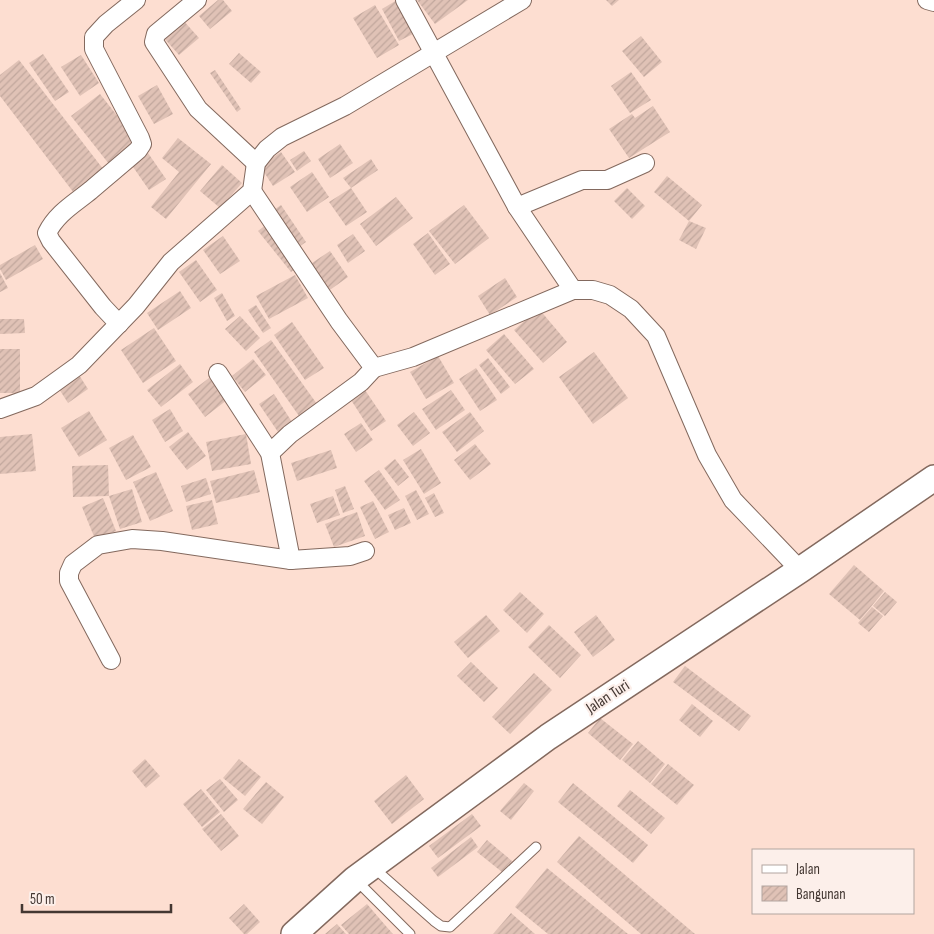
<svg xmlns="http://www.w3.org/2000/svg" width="934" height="934" font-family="'Sofia Sans Condensed',sans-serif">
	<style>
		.building { fill: url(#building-hatch) }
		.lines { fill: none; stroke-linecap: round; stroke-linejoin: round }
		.service-casing { stroke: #83695e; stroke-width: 11 }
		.minor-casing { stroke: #83695e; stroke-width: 20 }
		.secondary-casing { stroke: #83695e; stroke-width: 28 }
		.service { stroke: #fff; stroke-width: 9 }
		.minor { stroke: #fff; stroke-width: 18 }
		.secondary { stroke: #fff; stroke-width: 25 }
		.labels { text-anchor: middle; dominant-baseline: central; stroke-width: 4.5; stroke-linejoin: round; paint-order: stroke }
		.street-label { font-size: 16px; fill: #433732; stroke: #fcefea }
	</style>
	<defs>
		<pattern id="building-hatch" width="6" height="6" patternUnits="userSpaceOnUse" patternTransform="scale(1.25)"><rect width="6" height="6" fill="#e0c2b6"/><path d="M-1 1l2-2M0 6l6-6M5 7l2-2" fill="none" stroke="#c1a79d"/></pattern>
	</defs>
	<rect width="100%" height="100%" fill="#fdded1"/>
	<g class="building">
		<path d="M218 0H223L232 11 210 29 199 16Z"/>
		<path d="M397 0 415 33 399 41 382 9Z"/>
		<path d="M417 0H468L435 24Z"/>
		<path d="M606 0H619L612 6Z"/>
		<path d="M375 5 399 45 377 58 353 18Z"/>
		<path d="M182 19 199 38 179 55 163 37Z"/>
		<path d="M641 36 662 62 644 77 622 51Z"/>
		<path d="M239 53 261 72 251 83 229 64Z"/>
		<path d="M43 54 69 92 55 101 29 63Z"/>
		<path d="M81 55 99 83 80 96 61 67Z"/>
		<path d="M19 60 107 174 77 197 0 96V75Z"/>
		<path d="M215 70 241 109 237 112 210 73Z"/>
		<path d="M631 72 651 100 630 113 611 86Z"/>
		<path d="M157 85 173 114 154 124 138 96Z"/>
		<path d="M100 94 138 142 109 164 71 116Z"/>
		<path d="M653 106 670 132 629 158 609 129 632 114 635 118Z"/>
		<path d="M178 138 211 164 166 219 151 207 179 172 162 158Z"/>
		<path d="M340 144 353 163 330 178 318 159Z"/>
		<path d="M304 151 311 161 297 171 290 160Z"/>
		<path d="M281 152 295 172 273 186 260 166Z"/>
		<path d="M148 153 166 179 149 190 131 164Z"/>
		<path d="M371 159 378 170 351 188 343 178Z"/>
		<path d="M222 165 242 183 220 208 200 191Z"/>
		<path d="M312 172 329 197 307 212 290 187Z"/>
		<path d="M667 176 702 205 689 221 654 192Z"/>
		<path d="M351 188 367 212 346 226 329 202Z"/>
		<path d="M627 188 645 206 632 219 614 201Z"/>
		<path d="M396 197 413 218 376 246 360 224Z"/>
		<path d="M281 205 306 242 296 249 271 212Z"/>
		<path d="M464 205 489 238 455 264 429 231Z"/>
		<path d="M689 221 706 228 696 249 679 240Z"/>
		<path d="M267 224 300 265 291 272 258 231Z"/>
		<path d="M428 233 450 264 435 275 413 244Z"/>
		<path d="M353 234 365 251 348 263 337 245Z"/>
		<path d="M223 236 240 261 220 274 203 250Z"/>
		<path d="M35 245 43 259 6 280 0 269V265Z"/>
		<path d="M330 251 348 277 327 292 309 265Z"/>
		<path d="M196 260 217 290 200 302 179 272Z"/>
		<path d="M0 273 8 288 0 292Z"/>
		<path d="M295 275 308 298 269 319 256 296Z"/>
		<path d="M505 278 517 297 490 315 478 296Z"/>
		<path d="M180 291 191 308 158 330 147 313Z"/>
		<path d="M222 293 235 316 227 321 214 298Z"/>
		<path d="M256 305 271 328 263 333 248 310Z"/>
		<path d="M539 309 567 342 543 363 514 330Z"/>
		<path d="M240 316 260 338 246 351 225 329Z"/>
		<path d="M0 319H24L25 333 0 334Z"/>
		<path d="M292 322 324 368 305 380 274 335Z"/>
		<path d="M154 328 176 361 143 383 121 350Z"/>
		<path d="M504 334 534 369 515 384 486 350Z"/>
		<path d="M271 340 317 404 299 416 254 352Z"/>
		<rect x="0" y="349" width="20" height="44"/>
		<path d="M594 352 628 398 593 424 559 377Z"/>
		<path d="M438 356 454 383 426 399 410 372Z"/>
		<path d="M488 358 510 387 501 394 479 365Z"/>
		<path d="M253 359 266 375 245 392 232 376Z"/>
		<path d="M180 364 193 382 161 407 147 390Z"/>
		<path d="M476 368 497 400 480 411 459 379Z"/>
		<path d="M79 375 88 389 68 403 59 389Z"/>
		<path d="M209 378 227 400 205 417 188 394Z"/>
		<path d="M365 390 386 421 371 431 351 400Z"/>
		<path d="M451 390 465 410 436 430 422 409Z"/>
		<path d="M274 394 292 422 278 432 259 404Z"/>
		<path d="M170 409 183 431 165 442 152 420Z"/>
		<path d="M89 411 107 440 79 457 61 428Z"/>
		<path d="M414 412 430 433 413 446 397 425Z"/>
		<path d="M470 412 484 431 457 452 442 432Z"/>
		<path d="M361 423 373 440 356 452 344 434Z"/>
		<path d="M188 432 206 456 187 470 169 447Z"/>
		<path d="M32 434 36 471 0 474V437Z"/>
		<path d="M246 434 251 464 212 471 206 442Z"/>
		<path d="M133 435 151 467 126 480 109 448Z"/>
		<path d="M475 444 491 464 470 480 454 460Z"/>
		<path d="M421 449 441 483 424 494 403 460Z"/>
		<path d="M331 450 337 468 297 481 291 463Z"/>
		<path d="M395 459 409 477 398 486 384 468Z"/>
		<path d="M108 465 109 496 73 497 72 466Z"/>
		<path d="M254 470 260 492 216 503 210 481Z"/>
		<path d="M379 470 400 500 385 510 364 481Z"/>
		<path d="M156 472 173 511 150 521 133 482Z"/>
		<path d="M206 478 211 494 186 502 181 486Z"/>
		<path d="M345 486 354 509 343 513 335 490Z"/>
		<path d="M132 489 142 522 120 529 109 496Z"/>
		<path d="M416 490 429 514 417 520 405 496Z"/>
		<path d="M434 493 444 513 435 517 425 498Z"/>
		<path d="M333 496 340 515 317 523 310 504Z"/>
		<path d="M103 498 116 531 95 539 82 507Z"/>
		<path d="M212 500 218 524 192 530 186 506Z"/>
		<path d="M373 501 389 532 375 539 360 507Z"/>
		<path d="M404 508 411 523 395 530 388 515Z"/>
		<path d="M357 512 365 536 334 547 325 524Z"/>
		<path d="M854 565 884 591 860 620 829 594Z"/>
		<path d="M520 592 544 614 527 633 503 610Z"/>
		<path d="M885 592 897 602 885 616 873 606Z"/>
		<path d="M872 607 883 616 869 632 858 623Z"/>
		<path d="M486 615 500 631 468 658 454 642Z"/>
		<path d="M596 615 615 640 593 657 574 632Z"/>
		<path d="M549 625 581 655 560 678 528 647Z"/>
		<path d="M471 662 498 688 484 702 457 676Z"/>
		<path d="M685 666 751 716 739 731 673 682Z"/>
		<path d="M534 673 552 690 510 734 492 717Z"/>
		<path d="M692 704 713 721 700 737 679 720Z"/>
		<path d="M600 718 633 744 620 760 588 733Z"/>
		<path d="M638 741 665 764 650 783 622 760Z"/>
		<path d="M145 759 160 776 146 788 132 771Z"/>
		<path d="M239 759 261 777 245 796 223 778Z"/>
		<path d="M668 764 694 785 677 805 651 784Z"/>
		<path d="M406 775 424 799 392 824 374 801Z"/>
		<path d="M220 779 238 800 224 812 206 790Z"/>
		<path d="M266 782 284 797 262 824 243 809Z"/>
		<path d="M524 783 534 791 511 820 500 811Z"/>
		<path d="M573 783 648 845 633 863 558 802Z"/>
		<path d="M201 789 220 812 202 827 183 804Z"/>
		<path d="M630 790 665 818 651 834 617 806Z"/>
		<path d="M221 814 239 836 221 851 202 829Z"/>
		<path d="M472 814 481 826 438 858 429 846Z"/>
		<path d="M579 836 695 934H641L557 862Z"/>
		<path d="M471 837 478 847 438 877 431 868Z"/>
		<path d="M487 840 512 861 502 872 477 852Z"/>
		<path d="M547 868 628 934H548L515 907Z"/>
		<path d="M244 904 260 922 247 934H244L229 918Z"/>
		<path d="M367 904 385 925 393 934H349L341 925Z"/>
		<path d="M511 913 535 934H493Z"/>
		<path d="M337 924 346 934H325Z"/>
	</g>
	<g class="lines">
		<g class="service-casing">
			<g id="service">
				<path d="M374 868 434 921 441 926 450 927 536 847"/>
				<path d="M355 879 410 934"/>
			</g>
		</g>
		<g class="minor-casing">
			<g id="minor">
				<path d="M197 0 156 34 154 42 198 109 256 163"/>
				<path d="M405 0 517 207 573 290"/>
				<path d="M927 0 934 2"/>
				<path d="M252 191 339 321 374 368 413 357 573 290H593L610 295 631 309 656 336 707 455 733 500 800 570"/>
				<path d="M517 207 582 180H607L645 163"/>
				<path d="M119 324 103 307 51 241 47 233C57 213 74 204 91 190 106 177 122 164 138 150L142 144 140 138 94 49V37L106 24 136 0"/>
				<path d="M218 373 270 453 291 560"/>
				<path d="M0 409 36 396 79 365 136 306 171 262 252 191 256 163 267 149 282 137 345 106 522 0"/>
				<path d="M270 453 290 434 361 382 374 368"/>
				<path d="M111 660 69 581V573L73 564 98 545 132 539 162 541 291 560 350 556 365 551"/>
			</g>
		</g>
		<g class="secondary-casing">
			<path id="secondary" d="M294 934 355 879 548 737 800 570 934 478"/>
		</g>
		<use href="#service" class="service"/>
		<use href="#minor" class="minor"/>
		<use href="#secondary" class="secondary"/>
	</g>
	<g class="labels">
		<g class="street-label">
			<text transform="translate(608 697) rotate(-33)">Jalan Turi</text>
		</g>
	</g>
	<rect x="752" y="849" width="162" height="65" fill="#fcefea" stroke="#b2a5a0"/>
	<rect x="762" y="865" width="25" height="8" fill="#ffffff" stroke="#b2a5a0"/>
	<text x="796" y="874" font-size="15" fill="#433732">Jalan</text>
	<rect x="762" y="886" width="25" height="15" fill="url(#building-hatch)" stroke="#b2a5a0"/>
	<text x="796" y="899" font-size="15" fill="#433732">Bangunan</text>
	<path d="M22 904v8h149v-8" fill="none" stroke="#433732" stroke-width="2.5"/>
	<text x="30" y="904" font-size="15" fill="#433732" stroke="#fcefea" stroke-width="4" paint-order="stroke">50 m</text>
</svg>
